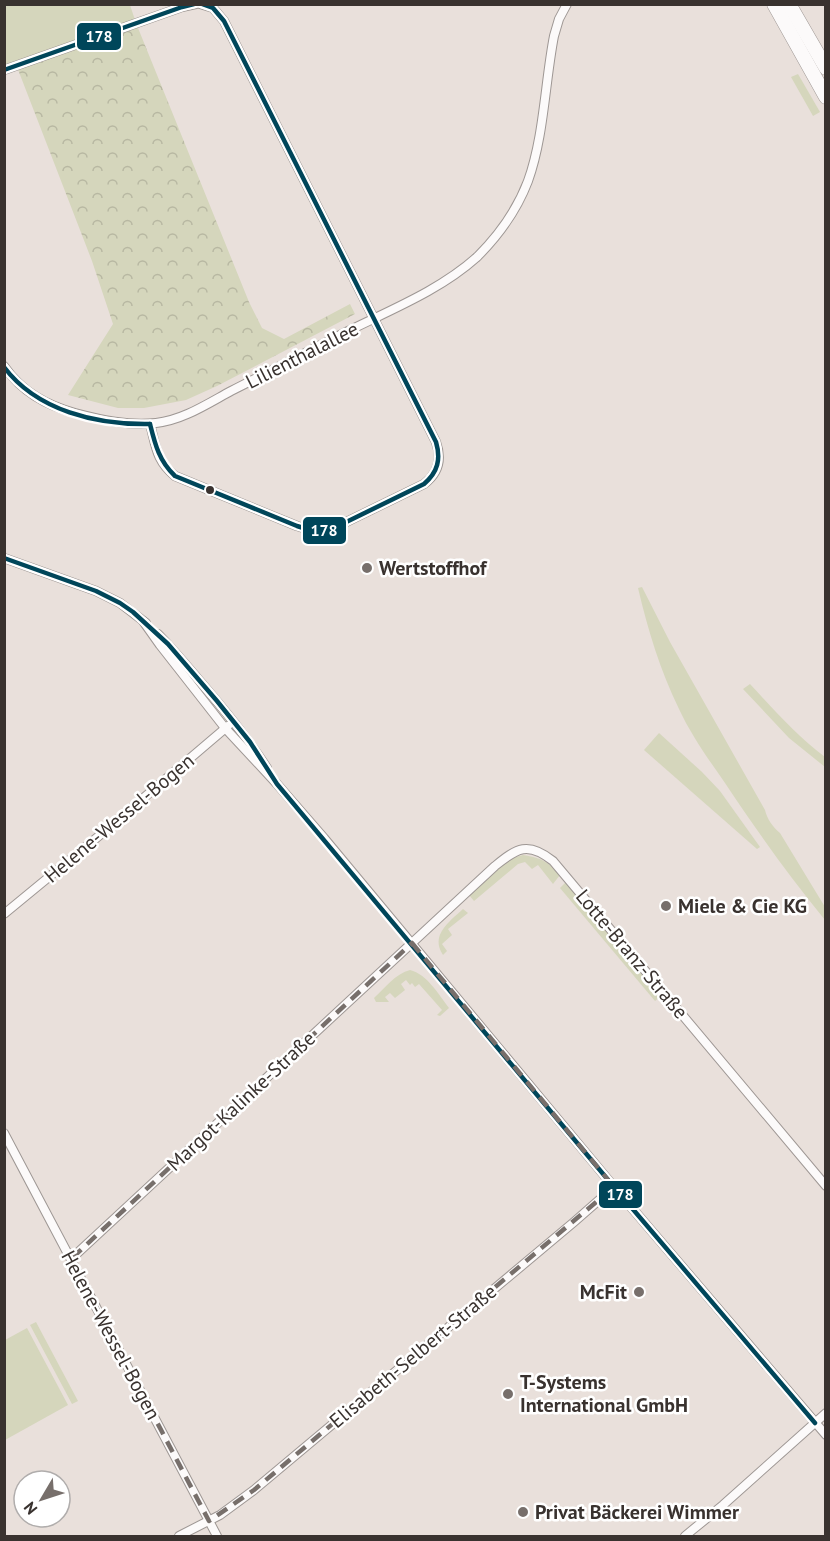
<svg xmlns="http://www.w3.org/2000/svg" width="830" height="1541" font-family="'PT Sans',sans-serif">
	<style>
		.grass { fill: #d5d6bc }
		.forest { fill: url(#forest-crowns) }
		.lines { fill: none; stroke-linecap: round; stroke-linejoin: round }
		.street-casing { stroke: #9e9794; stroke-width: 10 }
		.primary-casing { stroke: #9e9794; stroke-width: 15 }
		.street { stroke: #fcfafa; stroke-width: 8 }
		.primary { stroke: #fcfafa; stroke-width: 14 }
		.street-bridge-casing { stroke: #9e9794; stroke-width: 10; stroke-linecap: butt }
		.street-bridge { stroke: #fcfafa; stroke-width: 8 }
		.bus-1-casing { stroke: #fff; stroke-width: 9 }
		.bus-1 { stroke: #00465a; stroke-width: 4.5 }
		.marked { fill: none; stroke: #776f6b; stroke-width: 4.5; stroke-dasharray: 12 8; stroke-linejoin: round }
		.bus-dot { fill: #39322f; stroke: #fff; stroke-width: 2 }
		.poi-dot { fill: #776f6b; stroke: #fff; stroke-width: 2 }
		.labels { text-anchor: middle; dominant-baseline: central; stroke-width: 5; stroke-linejoin: round; paint-order: stroke }
		.street-label { font-size: 20px; fill: #39322f; stroke: #fff }
		.poi-label { font-size: 20px; font-weight: bold; fill: #39322f; stroke: #fff; text-anchor: start }
		.line-badge { stroke: #fff; stroke-width: 2 }
		.badge-label { font-size: 16px; text-anchor: middle; font-weight: bold; fill: #fff }
	</style>
	<defs>
		<pattern id="forest-crowns" width="20" height="18" patternUnits="userSpaceOnUse" patternTransform="scale(1.5)"><rect width="20" height="18" fill="#d5d6bc"/><path d="M2 6a3 3 0 1 1 6 0M12 15a3 3 0 1 1 6 0" fill="none" stroke="#b8b8a2"/></pattern>
	</defs>
	<rect width="100%" height="100%" fill="#e9e0db"/>
	<g class="grass">
		<path d="M5 5H130L136 23 5 69Z"/>
		<path d="M798 74 820 112 813 116 791 77Z"/>
		<path d="M642 587 670 642 765 810C767 819 773 827 780 833L825 907V920C789 876 757 831 725 783 709 760 691 735 679 709 660 670 648 630 638 588Z"/>
		<path d="M750 684C774 710 797 736 825 757V767L789 738 743 689Z"/>
		<path d="M659 733 702 772 720 791 760 847 757 849 644 750Z"/>
		<path d="M523 855C542 858 547 861 560 875L553 884 538 865 532 869 525 862 518 864 474 901 469 895 509 859Z"/>
		<path d="M566 882 658 992 660 997 655 1001 560 888Z"/>
		<path d="M463 909 468 913 448 929 452 935 442 944 447 951 443 955C430 935 449 922 463 909Z"/>
		<path d="M410 970C427 974 439 995 449 1008L440 1016 437 1015 442 1010 419 984 415 987 412 983 410 985 406 980 401 984 405 990 395 998 390 993 385 997 389 1002H376L374 998C384 989 396 973 410 970Z"/>
		<path d="M36 1322 78 1401 72 1404 30 1325Z"/>
		<path d="M27 1328 68 1405 5 1440V1340Z"/>
	</g>
	<path class="forest" d="M136 23 249 302 262 328 284 339 350 304 355 314 217 386 186 400 144 408H118L68 395 113 324 92 261 17 67Z"/>
	<g class="lines">
		<g class="street-casing">
			<g id="street">
				<path d="M4 70 182 7 196 4"/>
				<path d="M477 257C499 235 517 210 528 181 544 137 545 82 554 36L559 19 567 4"/>
				<path d="M4 366C22 392 46 405 75 413 102 420 128 426 156 423 183 420 207 404 231 391 269 372 307 352 344 333"/>
				<path d="M150 424C156 446 156 461 175 476L297 526 316 532 334 528 424 484C439 473 442 459 436 442L224 21 213 8 200 4"/>
				<path d="M4 558 96 591 120 603 146 623"/>
				<path d="M143 621 160 645 225 728 277 784 324 838 614 1187 826 1435"/>
				<path d="M158 634C172 648 185 664 198 679 223 708 247 737 267 768"/>
				<path d="M4 914 100 835 228 726"/>
				<path d="M4 1133 217 1536"/>
				<path d="M71 1259 495 866C517 848 528 841 553 861L826 1186"/>
				<path d="M179 1536 220 1515 254 1490 574 1222 614 1187"/>
				<path d="M685 1536 723 1505 826 1413"/>
			</g>
		</g>
		<g class="primary-casing">
			<g id="primary">
				<path d="M774 4 826 97"/>
				<path d="M789 4 826 68"/>
			</g>
		</g>
		<use href="#street" class="street"/>
		<use href="#primary" class="primary"/>
		<g class="street-bridge-casing">
			<path id="street-bridge" d="M344 333C390 310 439 291 477 257"/>
		</g>
		<use href="#street-bridge" class="street-bridge"/>
		<g class="bus-1-casing">
			<g id="bus-1">
				<path d="M4 70 182 7 194 4"/>
				<path d="M4 367C37 411 97 425 150 424"/>
				<path d="M150 424C155 444 159 461 175 476L297 526 316 532 334 528 424 484C438 472 441 459 436 442L224 21 213 8 202 4"/>
				<path d="M4 558 96 591 120 603 133 612 168 644 217 701 250 742 277 784 614 1187 815 1423"/>
			</g>
		</g>
		<use href="#bus-1" class="bus-1"/>
	</g>
	<path class="marked" d="M412 943 614 1187 254 1490 209 1521 71 1259Z"/>
	<circle class="bus-dot" cx="210" cy="490" r="5"/>
	<g class="poi-dot">
		<circle cx="367" cy="568" r="6"/>
		<circle cx="666" cy="906" r="6"/>
		<circle cx="639" cy="1292" r="6"/>
		<circle cx="508" cy="1394" r="6"/>
		<circle cx="523" cy="1512" r="6"/>
	</g>
	<g class="labels">
		<g class="street-label">
			<text transform="translate(302 355) rotate(-27)">Lilienthalallee</text>
			<text transform="translate(119 818) rotate(-40)">Helene-Wessel-Bogen</text>
			<text transform="translate(632 954) rotate(50)">Lotte-Branz-Straße</text>
			<text transform="translate(241 1101) rotate(-43)">Margot-Kalinke-Straße</text>
			<text transform="translate(111 1335) rotate(62)">Helene-Wessel-Bogen</text>
			<text transform="translate(413 1356) rotate(-40)">Elisabeth-Selbert-Straße</text>
		</g>
		<g class="poi-label">
			<text x="379" y="568">Wertstoffhof</text>
			<text x="678" y="906">Miele &amp; Cie KG</text>
			<text x="627" y="1292" text-anchor="end">McFit</text>
			<text x="520" y="1382">T-Systems<tspan x="520" dy="23">International GmbH</tspan></text>
			<text x="535" y="1512">Privat Bäckerei Wimmer</text>
		</g>
	</g>
	<g class="line-badge">
		<rect x="76" y="22" width="46" height="29" rx="6" fill="#00465a"/>
		<rect x="302" y="516" width="45" height="29" rx="6" fill="#00465a"/>
		<rect x="598" y="1180" width="45" height="29" rx="6" fill="#00465a"/>
	</g>
	<g class="badge-label">
		<text x="99" y="42">178</text>
		<text x="324" y="536">178</text>
		<text x="620" y="1200">178</text>
	</g>
	<rect width="830" height="1541" fill="none" stroke="#39322f" stroke-width="12"/>
	<g transform="translate(42 1499) rotate(231)"><circle r="28" fill="#ffffff" stroke="#b0adac" stroke-width="1.5"/>
	<path d="M0-4.5L10 22L0 15L-10 22Z" fill="#776f6b"/>
	<text y="-9" font-size="16" font-weight="bold" text-anchor="middle" fill="#39322f">N</text>
	</g>
</svg>
